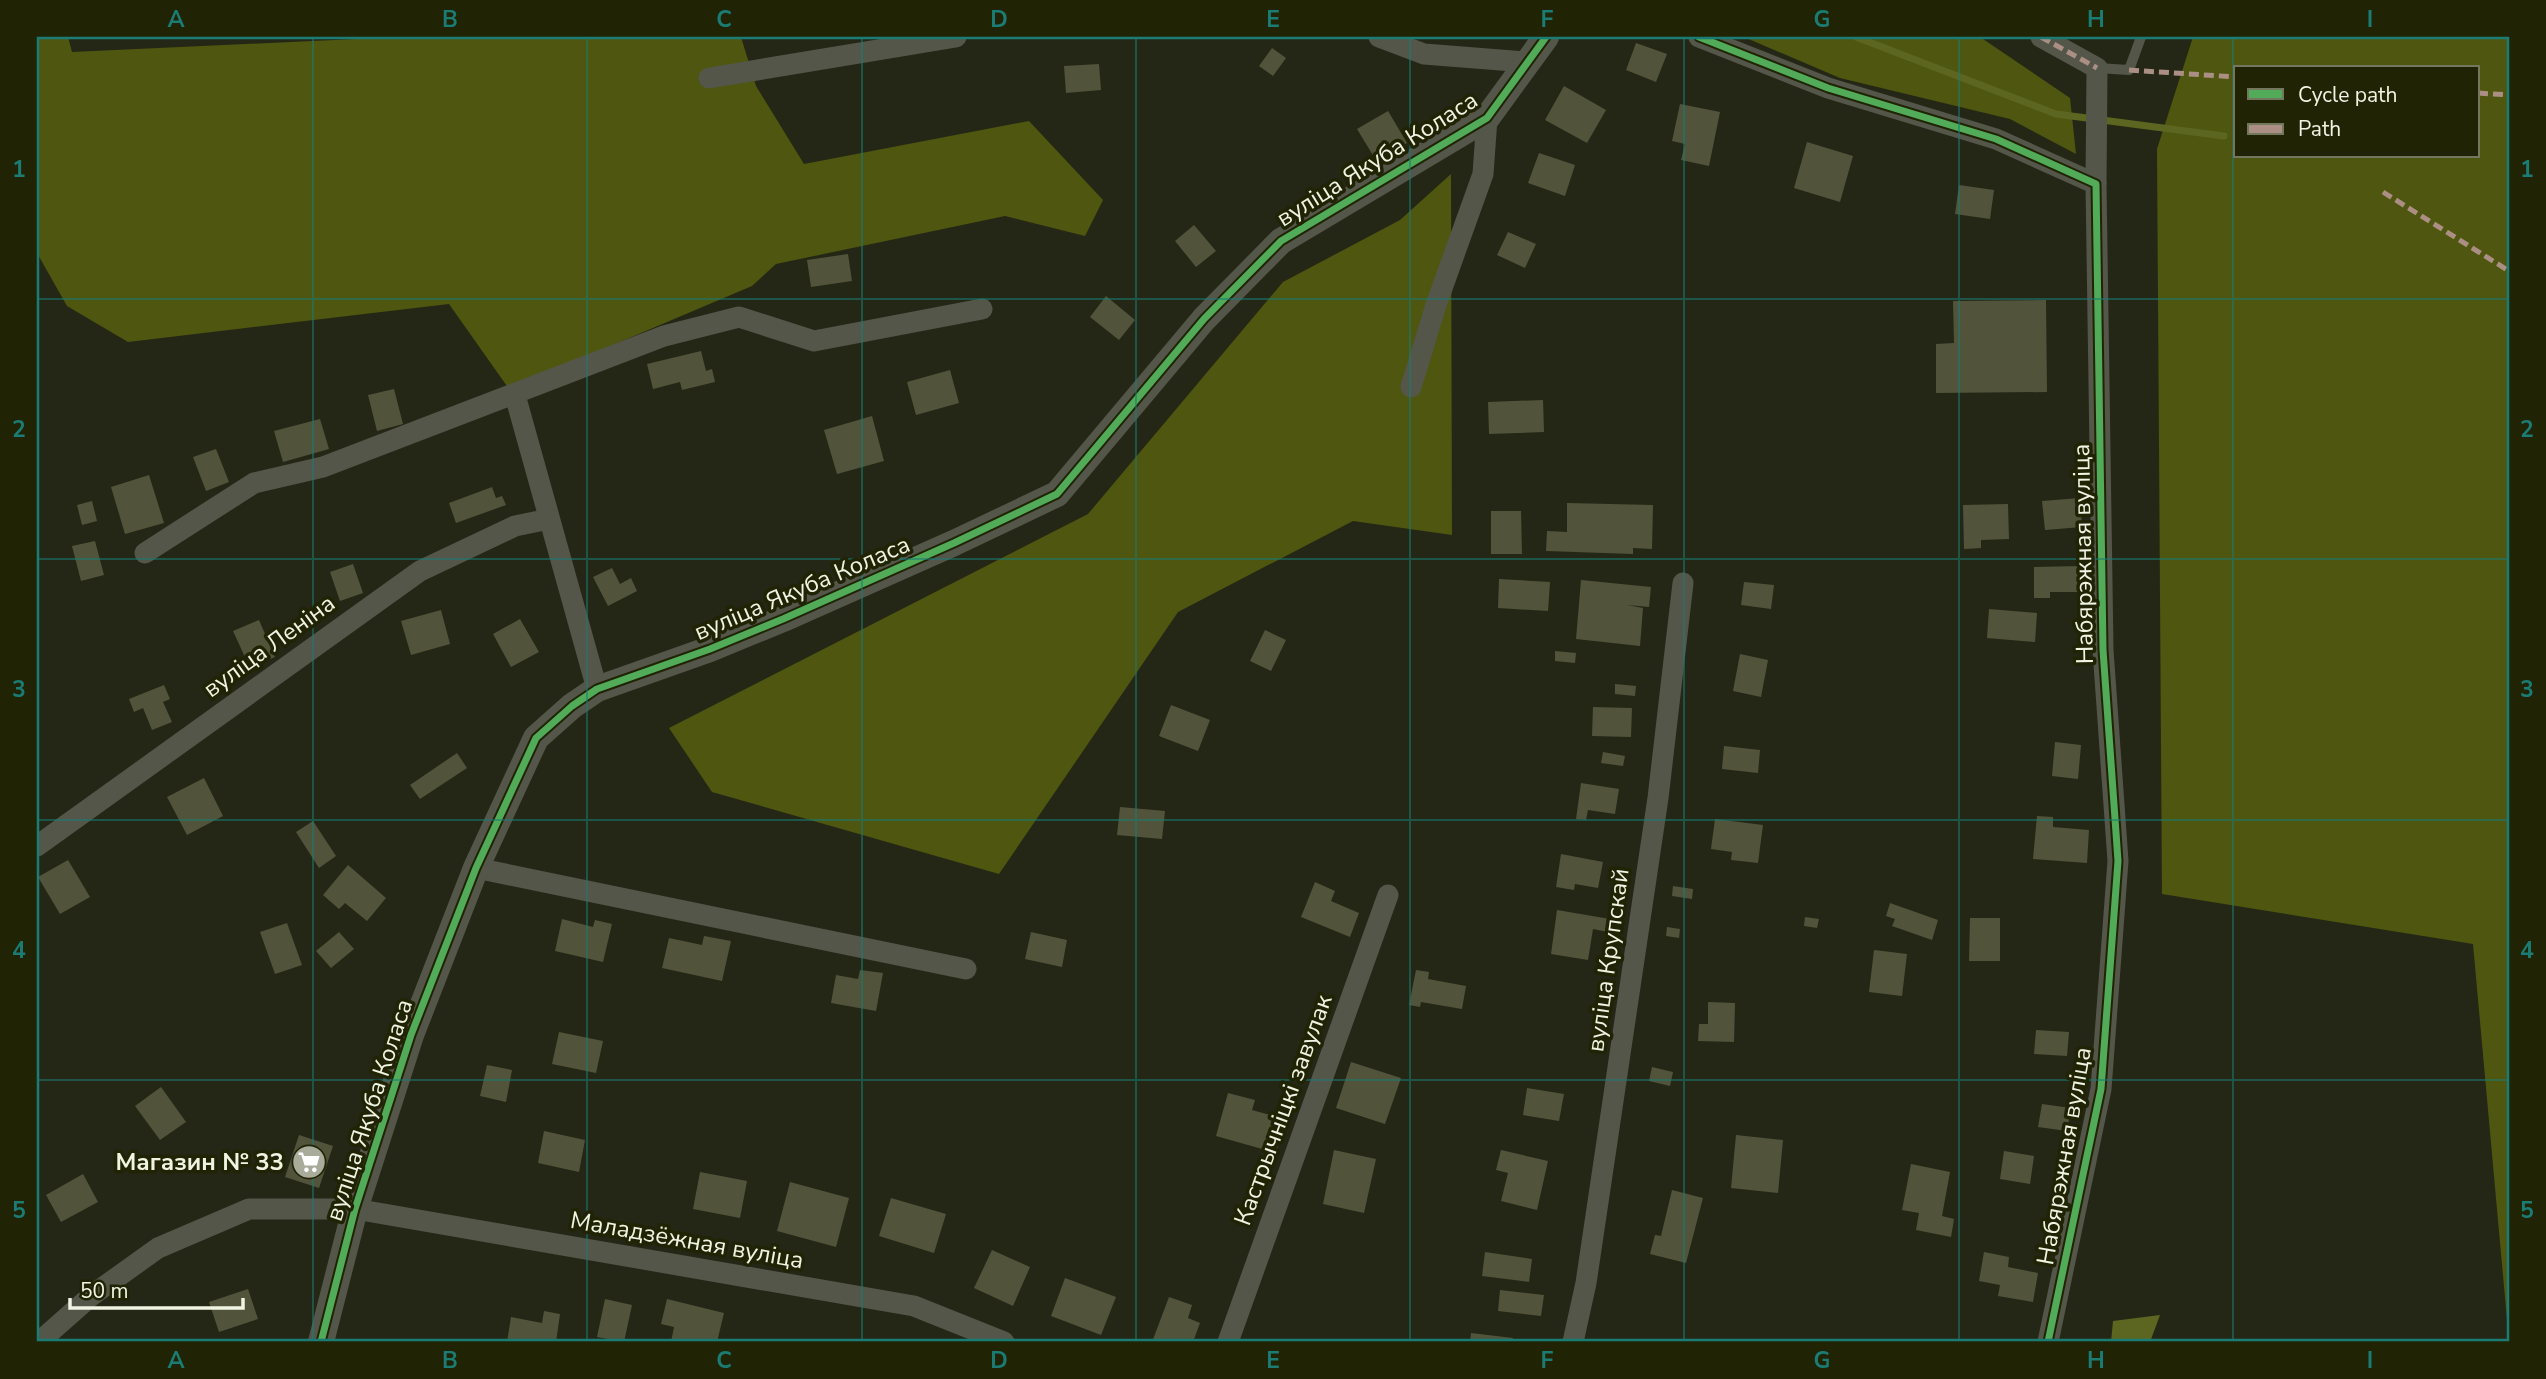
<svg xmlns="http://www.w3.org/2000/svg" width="2546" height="1379" font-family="'Nunito Sans',sans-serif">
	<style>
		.forest { fill: #4f560f; fill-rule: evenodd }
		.water { fill: #5d6621 }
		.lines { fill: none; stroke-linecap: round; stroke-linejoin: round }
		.stream { stroke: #5d6621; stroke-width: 7 }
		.building { fill: #51543a }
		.service { stroke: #545649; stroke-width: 10 }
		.minor { stroke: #545649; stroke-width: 21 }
		.tertiary { stroke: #545649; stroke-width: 26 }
		.quiet { stroke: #ac8f84; stroke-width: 5; stroke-dasharray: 10 5; stroke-linecap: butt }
		.cycleway-casing { stroke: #202405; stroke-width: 11 }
		.cycleway { stroke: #51ab58; stroke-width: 7 }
		.grid { fill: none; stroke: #1a7c74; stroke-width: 2; stroke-opacity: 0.55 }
		.labels { text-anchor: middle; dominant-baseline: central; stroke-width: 7; stroke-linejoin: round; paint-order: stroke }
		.street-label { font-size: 24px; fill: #f0f4e2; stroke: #202405 }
		.poi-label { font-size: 24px; font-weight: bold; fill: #f0f4e2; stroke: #202405; text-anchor: end }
		.neatline { fill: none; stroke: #1a7c74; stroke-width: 2.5 }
		.grid-label { font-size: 23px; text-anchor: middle; font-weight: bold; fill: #1a7c74 }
	</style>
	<rect width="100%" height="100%" fill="#252716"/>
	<g class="forest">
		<path d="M37 37H68L72 52 398 37H741L756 86 804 164 1029 121 1103 200 1085 236 1005 216 776 264 752 286 509 389 449 304 128 342 67 306 37 253Z"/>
		<path d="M1744 37H1980L2070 98 2076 154 2010 119 1840 78Z"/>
		<path d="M2193 37H2509V1342L2473 944 2162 894 2157 149ZM2478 68V156H2236V68Z"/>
		<path d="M1451 174 1452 535 1353 521 1178 612 999 874 712 792 669 728 1088 514 1283 282 1400 220Z"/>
	</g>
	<path class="water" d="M2160 1315 2150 1342H2111L2113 1321Z"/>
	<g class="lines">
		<path class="stream" d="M1856 37 2056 114 2224 136"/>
	</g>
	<g class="building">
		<path d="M1636 43 1667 54 1656 82 1626 70Z"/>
		<path d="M1272 48 1286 58 1273 76 1259 66Z"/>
		<path d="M1099 64 1101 90 1066 93 1064 66Z"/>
		<path d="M1564 86 1606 110 1587 143 1545 120Z"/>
		<path d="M1680 104 1720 112 1709 166 1681 160 1685 144 1672 141Z"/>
		<path d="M1388 111 1407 143 1377 162 1357 129Z"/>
		<path d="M1807 142 1853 156 1840 202 1794 188Z"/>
		<path d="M1539 153 1575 165 1565 196 1528 183Z"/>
		<path d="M1959 185 1994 190 1990 219 1955 214Z"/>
		<path d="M1194 225 1216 251 1196 267 1175 241Z"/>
		<path d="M1508 232 1536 244 1525 268 1497 255Z"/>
		<path d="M848 254 852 281 811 287 807 260Z"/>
		<path d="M1106 296 1135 320 1119 340 1090 317Z"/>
		<path d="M2046 300 2047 392 1936 393V344L1954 343 1953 301Z"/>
		<path d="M701 351 706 371 712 369 715 382 682 390 680 382 653 389 647 364Z"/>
		<path d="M950 370 959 403 916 415 907 382Z"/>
		<path d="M394 389 403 424 377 431 368 395Z"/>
		<path d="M1543 400 1544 432 1489 434 1488 402Z"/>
		<path d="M872 416 884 461 837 474 824 430Z"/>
		<path d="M320 419 329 449 283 462 274 431Z"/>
		<path d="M216 449 229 482 206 491 193 457Z"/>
		<path d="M149 475 164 523 125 534 111 487Z"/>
		<path d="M492 487 496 498 502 496 506 505 456 523 449 503Z"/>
		<path d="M2080 498 2082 527 2045 530 2042 501Z"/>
		<path d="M92 501 97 521 82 525 77 505Z"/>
		<path d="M1567 503 1653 505 1652 549 1633 548V554L1546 551 1547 531 1567 532Z"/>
		<path d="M2008 504 2009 539 1981 540V548L1964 549 1963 505Z"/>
		<path d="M1491 511H1521L1522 554H1491Z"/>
		<path d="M95 541 104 575 81 581 72 546Z"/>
		<path d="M353 564 363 593 340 601 330 572Z"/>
		<path d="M2081 566V592H2050V598H2034V567Z"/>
		<path d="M612 568 620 584 631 578 637 591 608 606 593 577Z"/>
		<path d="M1499 579 1550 582 1548 611 1498 608Z"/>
		<path d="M1581 580 1651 587 1649 607 1627 605 1643 608 1640 646 1576 639Z"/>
		<path d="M1744 582 1774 585 1771 609 1741 605Z"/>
		<path d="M1989 609 2037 613 2035 642 1987 638Z"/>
		<path d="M441 610 450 644 411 655 401 621Z"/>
		<path d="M520 619 539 652 511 667 493 634Z"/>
		<path d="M259 620 275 657 250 668 233 631Z"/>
		<path d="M1265 630 1286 640 1271 671 1250 661Z"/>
		<path d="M1555 651 1576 653 1575 663 1555 661Z"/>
		<path d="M1740 654 1768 660 1761 697 1733 691Z"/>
		<path d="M1615 684 1636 686 1635 696 1615 694Z"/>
		<path d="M164 685 170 699 163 702 172 722 152 730 143 708 134 712 129 699Z"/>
		<path d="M1171 705 1210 720 1198 751 1159 736Z"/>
		<path d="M1593 707 1632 708 1631 737 1592 736Z"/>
		<path d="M2055 742 2081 745 2078 779 2052 776Z"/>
		<path d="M1724 746 1760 750 1758 773 1722 769Z"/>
		<path d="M1603 752 1625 756 1623 766 1601 763Z"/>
		<path d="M457 753 467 768 420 799 410 785Z"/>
		<path d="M204 778 223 816 187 835 167 797Z"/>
		<path d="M1581 783 1619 789 1615 814 1588 810 1586 820 1576 819Z"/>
		<path d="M1120 807 1165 811 1162 839 1117 835Z"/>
		<path d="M2037 816 2053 817V827L2089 830 2087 863 2033 859Z"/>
		<path d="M1715 819 1763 825 1758 863 1731 860 1732 852 1711 849Z"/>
		<path d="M313 821 336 856 319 868 296 832Z"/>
		<path d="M1561 854 1603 862 1598 888 1575 884 1574 890 1556 887Z"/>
		<path d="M68 860 90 897 60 914 38 877Z"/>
		<path d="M348 865 386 898 367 921 345 903 339 909 323 895Z"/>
		<path d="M1315 882 1335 891 1331 901 1359 913 1350 937 1301 917Z"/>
		<path d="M1673 886 1693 889 1692 899 1672 896Z"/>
		<path d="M1890 903 1938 920 1932 940 1892 926 1895 919 1886 916Z"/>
		<path d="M1557 910 1610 919 1608 932 1593 929 1588 960 1551 954Z"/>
		<path d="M1805 917 1819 919 1817 928 1804 926Z"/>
		<path d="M1970 918H2000V961H1969Z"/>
		<path d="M562 919 593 927 595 920 612 924 603 962 555 951Z"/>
		<path d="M287 923 302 965 275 974 260 932Z"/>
		<path d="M1667 927 1680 929 1679 938 1666 936Z"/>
		<path d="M339 932 354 949 331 968 316 951Z"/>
		<path d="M1031 932 1067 940 1062 967 1025 959Z"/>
		<path d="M704 936 731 941 722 981 662 968 669 938 702 945Z"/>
		<path d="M1874 950 1907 954 1902 996 1869 992Z"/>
		<path d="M860 970 883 973 876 1011 831 1003 836 975 858 979Z"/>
		<path d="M1416 970 1429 972 1428 979 1466 986 1462 1009 1421 1002 1420 1007 1409 1005Z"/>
		<path d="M1708 1002 1735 1003 1734 1042 1698 1041 1699 1024H1708Z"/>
		<path d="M2036 1030 2069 1032 2067 1056 2034 1054Z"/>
		<path d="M559 1032 603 1041 596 1073 552 1064Z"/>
		<path d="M1351 1062 1401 1078 1385 1124 1336 1108Z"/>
		<path d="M487 1065 512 1070 506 1102 480 1096Z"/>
		<path d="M1652 1067 1673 1072 1670 1086 1649 1081Z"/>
		<path d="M161 1087 186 1122 160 1140 135 1106Z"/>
		<path d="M1527 1088 1564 1094 1559 1121 1523 1115Z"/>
		<path d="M1228 1093 1255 1100 1252 1110 1285 1119 1276 1153 1216 1136Z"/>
		<path d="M2042 1104 2071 1108 2067 1131 2038 1127Z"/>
		<path d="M544 1131 585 1140 579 1172 538 1163Z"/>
		<path d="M299 1135 333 1146 319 1188 285 1177Z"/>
		<path d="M1736 1135 1783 1140 1778 1193 1731 1188Z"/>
		<path d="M1334 1150 1376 1159 1364 1213 1323 1204Z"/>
		<path d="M1501 1150 1548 1161 1537 1210 1501 1201 1508 1173 1496 1170Z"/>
		<path d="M2004 1151 2034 1156 2030 1184 2000 1179Z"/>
		<path d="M1911 1164 1950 1172 1942 1216 1954 1219 1951 1237 1916 1230 1919 1213 1902 1210Z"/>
		<path d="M700 1172 747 1181 740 1218 693 1209Z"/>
		<path d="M83 1174 98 1202 61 1222 46 1195Z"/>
		<path d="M790 1182 849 1198 836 1247 777 1231Z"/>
		<path d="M1672 1190 1703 1198 1686 1263 1650 1254 1655 1235 1661 1236Z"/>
		<path d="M891 1198 946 1214 934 1253 879 1236Z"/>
		<path d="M992 1250 1030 1267 1013 1306 974 1288Z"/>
		<path d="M1485 1252 1532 1259 1529 1282 1482 1276Z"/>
		<path d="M1984 1252 2009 1257 2008 1267 2038 1273 2033 1302 1998 1296 2000 1285 1979 1281Z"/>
		<path d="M1065 1278 1116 1297 1101 1335 1051 1316Z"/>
		<path d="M248 1289 258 1319 219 1332 209 1302Z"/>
		<path d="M1500 1290 1544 1295 1541 1316 1498 1311Z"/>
		<path d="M1169 1297 1192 1305 1188 1318 1200 1323 1193 1342H1152Z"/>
		<path d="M605 1299 632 1305 624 1342 597 1337Z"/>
		<path d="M667 1299 724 1313 717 1342H671L674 1327 661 1324Z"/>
		<path d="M544 1311 560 1314 556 1342H507L511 1317 542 1323Z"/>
		<path d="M1471 1333 1513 1338 1512 1342H1470Z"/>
	</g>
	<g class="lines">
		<path class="service" d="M2097 68 2129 70 2141 37"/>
		<g class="minor">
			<path d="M1379 37 1424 54 1526 62"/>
			<path d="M1699 37 1828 88 1996 139 2096 184 2103 650 2118 861 2101 1089 2048 1342"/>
			<path d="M2041 37 2097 68 2096 184"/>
			<path d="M709 78 956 37"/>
			<path d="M1411 387 1436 305 1483 174 1487 118"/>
			<path d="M515 395 597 689"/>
			<path d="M145 553 254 483 323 467 664 336 739 317 814 341 982 309"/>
			<path d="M37 846 420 571 515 526 549 519"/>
			<path d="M476 868 966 969"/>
			<path d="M39 1342 91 1296 158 1248 249 1209H355L914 1306 1004 1342"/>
			<path d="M1228 1342 1388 895"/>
			<path d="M1573 1342 1586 1283 1658 798 1683 583"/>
		</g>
		<path class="tertiary" d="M321 1342 355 1209 411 1035 476 868 536 738 572 706 597 689 710 649 783 619 954 543 1057 494 1204 319 1281 241 1487 118 1546 37"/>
		<g class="quiet">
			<path d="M2041 37 2097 68"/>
			<path d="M2129 70 2236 77"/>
			<path d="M2478 93 2509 95"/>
			<path d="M2383 192 2509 271"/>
		</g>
		<g class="cycleway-casing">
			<g id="cycleway">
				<path d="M1699 37 1828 88 1996 139 2096 184 2103 650 2118 861 2101 1089 2048 1342"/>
				<path d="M321 1342 355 1209 411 1035 476 868 536 738 572 706 597 689 710 649 783 619 954 543 1057 494 1204 319 1281 241 1487 118 1546 37"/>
			</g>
		</g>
		<use href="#cycleway" class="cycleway"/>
	</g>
	<path class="grid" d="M313 37V1342M587 37V1342M862 37V1342M1136 37V1342M1410 37V1342M1684 37V1342M1959 37V1342M2233 37V1342M37 299H2509M37 559H2509M37 820H2509M37 1080H2509"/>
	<defs>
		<g id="supermarket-disc" transform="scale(1.75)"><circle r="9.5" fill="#a9ac9b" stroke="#202405"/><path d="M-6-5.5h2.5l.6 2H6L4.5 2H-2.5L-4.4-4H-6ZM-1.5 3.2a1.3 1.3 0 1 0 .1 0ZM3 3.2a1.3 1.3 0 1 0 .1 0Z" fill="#fff"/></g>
	</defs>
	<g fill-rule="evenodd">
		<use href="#supermarket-disc" x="309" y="1162"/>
	</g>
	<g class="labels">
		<g class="street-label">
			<text transform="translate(1377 159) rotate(-32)">вуліца Якуба Коласа</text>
			<text transform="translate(2083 554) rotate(-91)">Набярэжная вуліца</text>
			<text transform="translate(802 588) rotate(-23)">вуліца Якуба Коласа</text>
			<text transform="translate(269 646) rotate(-36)">вуліца Леніна</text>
			<text transform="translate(1608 960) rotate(-82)">вуліца Крупскай</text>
			<text transform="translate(369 1110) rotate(-72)">вуліца Якуба Коласа</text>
			<text transform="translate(1283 1110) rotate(-70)">Кастрычніцкі завулак</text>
			<text transform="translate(2064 1156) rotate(-80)">Набярэжная вуліца</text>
			<text transform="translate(687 1240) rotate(10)">Маладзёжная вуліца</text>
		</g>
		<g class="poi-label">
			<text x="284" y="1162">Магазин № 33</text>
		</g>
	</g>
	<rect width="2546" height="1379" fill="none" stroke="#202405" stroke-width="77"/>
	<rect x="2234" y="66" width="245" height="91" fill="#202405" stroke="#73775d" stroke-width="2"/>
	<rect x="2248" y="89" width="35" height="10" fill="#51ab58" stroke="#73775d" stroke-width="2"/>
	<text x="2298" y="102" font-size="21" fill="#f0f4e2">Cycle path</text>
	<rect x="2248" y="124" width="35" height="10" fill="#ac8f84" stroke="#73775d" stroke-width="2"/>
	<text x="2298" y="136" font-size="21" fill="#f0f4e2">Path</text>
	<path d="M70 1298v10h173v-10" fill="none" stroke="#f0f4e2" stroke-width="3.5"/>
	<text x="80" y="1298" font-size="21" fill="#f0f4e2" stroke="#202405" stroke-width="5" paint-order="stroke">50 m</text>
	<rect x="38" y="38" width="2470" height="1302" class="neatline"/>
	<g class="grid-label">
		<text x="176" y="27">A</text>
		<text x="450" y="27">B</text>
		<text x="724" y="27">C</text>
		<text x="999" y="27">D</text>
		<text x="1273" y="27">E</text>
		<text x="1547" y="27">F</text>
		<text x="1822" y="27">G</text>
		<text x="2096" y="27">H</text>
		<text x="2370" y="27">I</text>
		<text x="19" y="177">1</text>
		<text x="2527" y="177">1</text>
		<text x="19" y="437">2</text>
		<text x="2527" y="437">2</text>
		<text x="19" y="697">3</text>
		<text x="2527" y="697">3</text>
		<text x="19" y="958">4</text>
		<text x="2527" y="958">4</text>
		<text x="19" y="1218">5</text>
		<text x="2527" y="1218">5</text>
		<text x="176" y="1368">A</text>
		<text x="450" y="1368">B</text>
		<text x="724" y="1368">C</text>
		<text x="999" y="1368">D</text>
		<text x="1273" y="1368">E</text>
		<text x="1547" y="1368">F</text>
		<text x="1822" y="1368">G</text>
		<text x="2096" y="1368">H</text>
		<text x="2370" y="1368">I</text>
	</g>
</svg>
